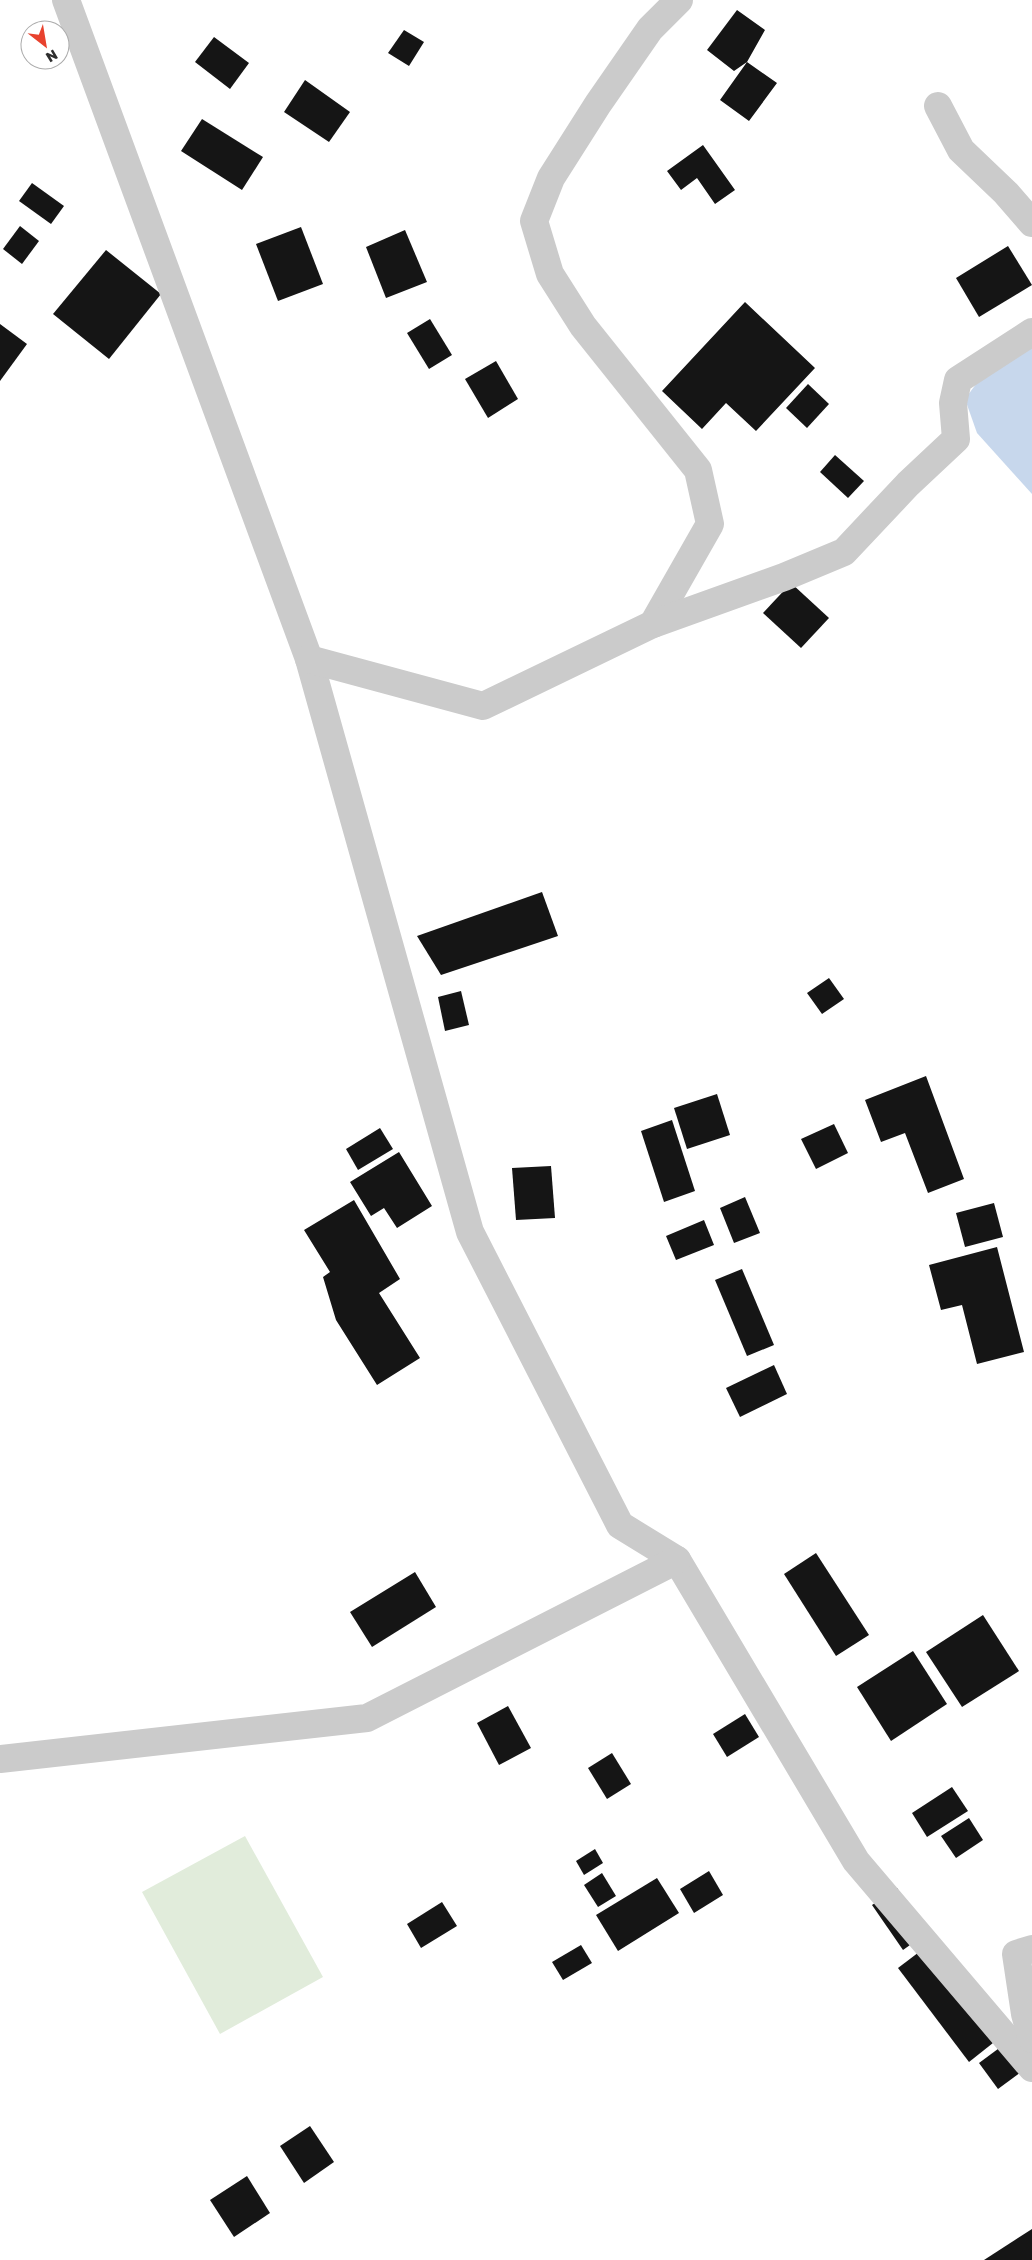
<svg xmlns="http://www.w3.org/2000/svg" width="1032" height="2260" font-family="'Golos Text',sans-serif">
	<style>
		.green { fill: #e1ecdb }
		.water { fill: #c7d7ec }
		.building { fill: #151515 }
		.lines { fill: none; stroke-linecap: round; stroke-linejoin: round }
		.minor { stroke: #cbcbcb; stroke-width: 28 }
	</style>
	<rect width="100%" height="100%" fill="#fff"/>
	<path class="green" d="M245 1836 323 1977 220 2034 142 1892Z"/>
	<path class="water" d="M1032 345V494L977 433 965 399 999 353Z"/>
	<g class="building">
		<path d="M737 10 765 30 747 62 777 83 749 121 720 100 747 62 734 71 707 50Z"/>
		<path d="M404 30 424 42 409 66 388 53Z"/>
		<path d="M214 37 249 63 230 89 195 62Z"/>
		<path d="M305 80 350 112 329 142 284 112Z"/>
		<path d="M202 119 263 157 242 190 181 151Z"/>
		<path d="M703 145 735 190 715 204 697 178 681 190 667 171Z"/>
		<path d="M32 183 64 206 51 224 19 201Z"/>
		<path d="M20 226 39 241 22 264 3 249Z"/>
		<path d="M301 227 323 284 278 301 256 244Z"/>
		<path d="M405 230 427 282 386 298 366 247Z"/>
		<path d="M1008 246 1032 285 979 317 956 278Z"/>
		<path d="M106 250 161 294 109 359 53 314Z"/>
		<path d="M745 302 815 368 756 431 726 403 702 429 662 391Z"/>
		<path d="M430 319 452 355 429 369 407 333Z"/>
		<path d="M0 324 27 344 0 381Z"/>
		<path d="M496 361 518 399 488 418 465 379Z"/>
		<path d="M808 384 829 404 807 428 786 408Z"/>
		<path d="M835 455 864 481 848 498 820 472Z"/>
		<path d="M791 583 829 618 801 648 763 613Z"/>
		<path d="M542 892 558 936 441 975 417 936Z"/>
		<path d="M829 978 844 999 822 1014 807 993Z"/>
		<path d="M461 991 469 1025 445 1031 438 997Z"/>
		<path d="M926 1076 964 1179 928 1193 905 1133 881 1142 865 1100Z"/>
		<path d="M717 1094 730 1135 687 1149 674 1108Z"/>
		<path d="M672 1120 695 1191 664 1202 641 1131Z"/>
		<path d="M834 1124 848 1153 816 1169 801 1139Z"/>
		<path d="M380 1128 393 1149 358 1170 346 1149Z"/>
		<path d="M399 1152 432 1206 397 1228 384 1208 371 1216 350 1182Z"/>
		<path d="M551 1166 555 1218 516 1220 512 1168Z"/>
		<path d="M745 1197 760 1233 734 1243 720 1208Z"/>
		<path d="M354 1200 400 1279 379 1293 420 1358 377 1385 336 1320 323 1277 330 1272 304 1230Z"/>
		<path d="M994 1203 1003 1237 965 1247 956 1213Z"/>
		<path d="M704 1220 714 1245 676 1260 666 1236Z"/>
		<path d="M997 1247 1024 1352 977 1364 962 1305 941 1310 929 1265Z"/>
		<path d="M742 1269 774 1345 747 1356 715 1280Z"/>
		<path d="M774 1365 787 1394 740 1417 726 1388Z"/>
		<path d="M816 1553 869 1635 836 1656 784 1574Z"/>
		<path d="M415 1572 436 1607 372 1647 350 1612Z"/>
		<path d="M983 1615 1019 1671 962 1707 926 1652Z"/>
		<path d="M913 1651 947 1704 891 1741 857 1687Z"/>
		<path d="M508 1706 531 1748 499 1765 477 1723Z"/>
		<path d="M745 1714 759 1737 727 1757 713 1734Z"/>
		<path d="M612 1753 631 1784 607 1799 588 1768Z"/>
		<path d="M952 1787 968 1811 927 1837 912 1813Z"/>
		<path d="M969 1818 983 1840 956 1858 941 1836Z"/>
		<path d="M595 1849 603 1863 584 1875 576 1861Z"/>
		<path d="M709 1871 723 1895 694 1913 680 1889Z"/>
		<path d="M602 1873 616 1896 598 1907 584 1885Z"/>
		<path d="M657 1878 679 1913 618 1951 596 1915Z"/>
		<path d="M897 1888 927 1933 903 1950 872 1905Z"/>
		<path d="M442 1902 457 1926 421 1948 407 1924Z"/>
		<path d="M581 1945 592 1963 563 1980 552 1962Z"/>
		<path d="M927 1946 998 2039 969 2062 898 1968Z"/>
		<path d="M1006 2043 1025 2069 998 2089 979 2063Z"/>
		<path d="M310 2126 334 2162 304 2183 280 2146Z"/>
		<path d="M247 2176 270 2213 234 2237 210 2200Z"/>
		<path d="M1032 2229V2260H984Z"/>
	</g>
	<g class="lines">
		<g class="minor">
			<path d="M66 0 309 659 470 1232 620 1525 677 1560 856 1861 1032 2068"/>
			<path d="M938 106 961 150 1006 193 1032 223"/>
			<path d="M653 624 710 524 698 470 583 326 550 274 534 221 551 178 598 104 650 29 679 0"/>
			<path d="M309 659 483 706 653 624 784 577 844 552 908 484 956 439 953 403 958 380 1032 332"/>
			<path d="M0 1759 367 1718 677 1560"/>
			<path d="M1032 1949 1016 1954 1025 2014 1032 2039"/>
		</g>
	</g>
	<g transform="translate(45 45) rotate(149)"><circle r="24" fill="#ffffff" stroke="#ababab"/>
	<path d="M0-4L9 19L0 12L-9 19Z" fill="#e8422e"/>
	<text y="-8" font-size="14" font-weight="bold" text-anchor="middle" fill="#2e2e2e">N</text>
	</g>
</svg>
